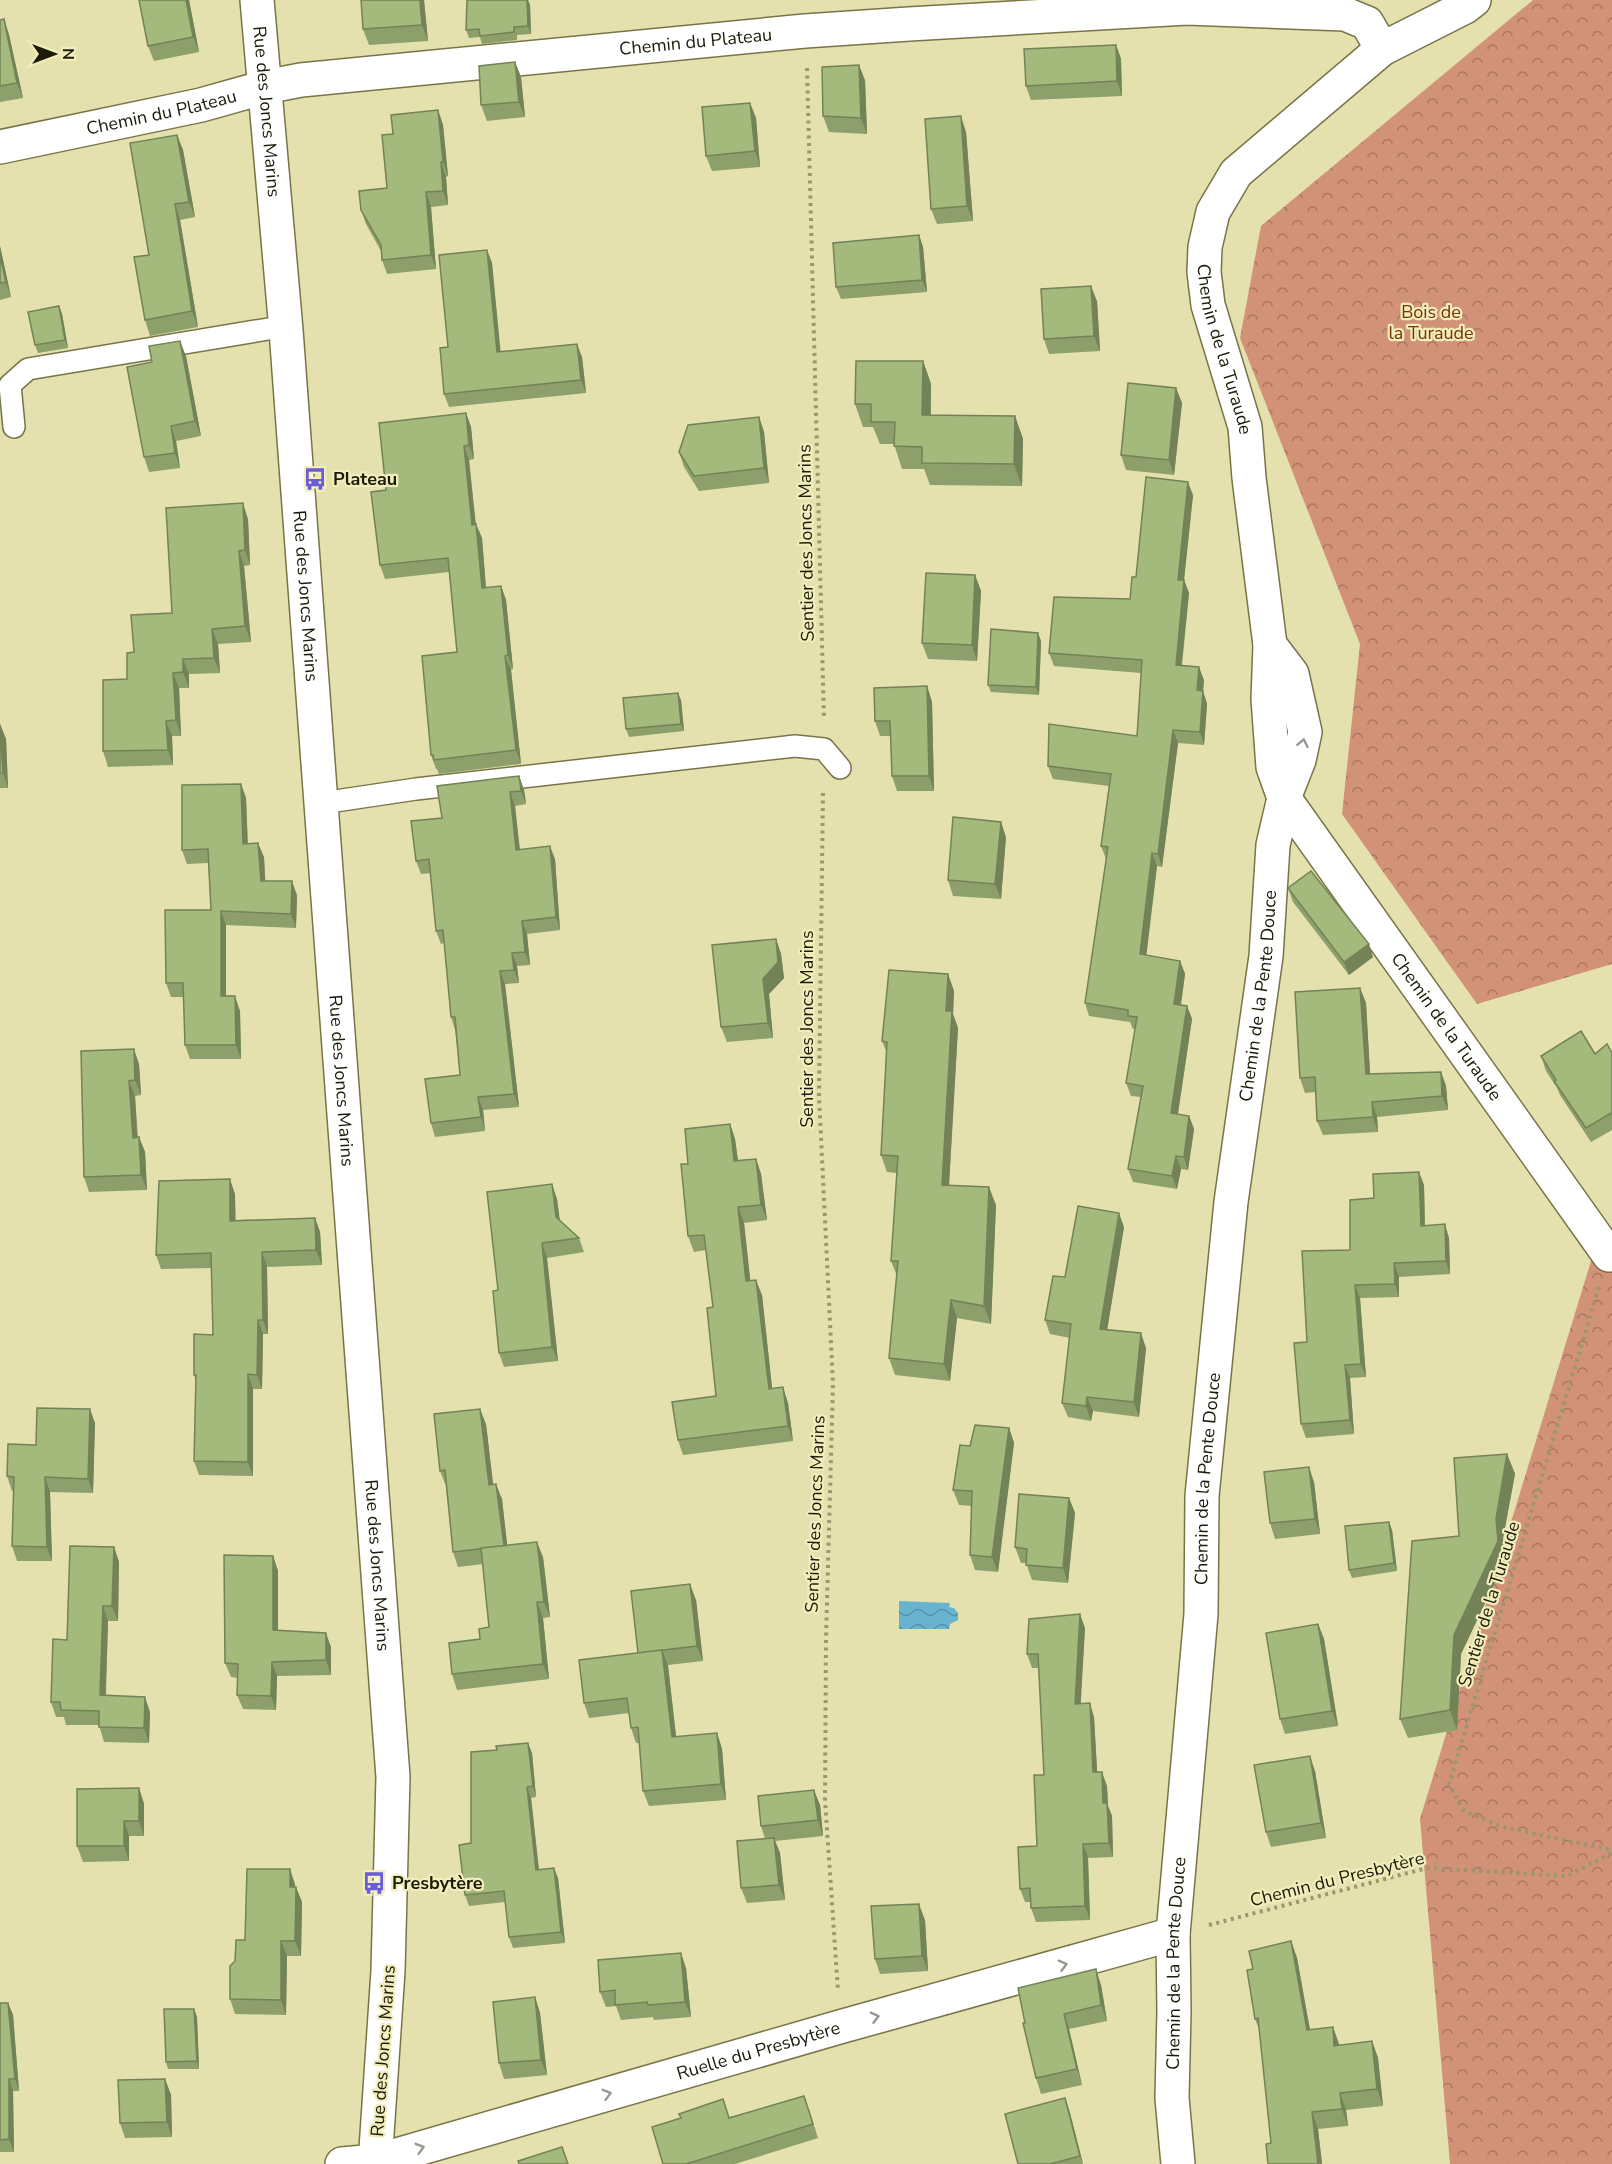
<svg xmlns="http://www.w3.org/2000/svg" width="1612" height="2164" font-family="'Nunito Sans',sans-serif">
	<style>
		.forest { fill: url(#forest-crowns) }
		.water { fill: url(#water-waves) }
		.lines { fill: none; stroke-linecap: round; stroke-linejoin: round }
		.lane-casing { stroke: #787447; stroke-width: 24 }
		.street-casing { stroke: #787447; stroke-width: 36 }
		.path { stroke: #999670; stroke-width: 4; stroke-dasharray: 3 4.5; stroke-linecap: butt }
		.lane { stroke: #fff; stroke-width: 21 }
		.street { stroke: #fff; stroke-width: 33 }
		.wall { fill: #8d9f6b }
		.shaded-wall { fill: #738257 }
		.building { fill: #a4b97c; stroke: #738257; stroke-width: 1.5 }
		.oneway { stroke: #999890 }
		.labels { text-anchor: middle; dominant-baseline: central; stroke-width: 4.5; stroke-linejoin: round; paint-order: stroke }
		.street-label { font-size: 18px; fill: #1c1a08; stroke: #f1eebc }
		.park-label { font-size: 18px; fill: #7c3106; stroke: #f1eebc }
		.poi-label { font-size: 18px; font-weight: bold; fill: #1c1a08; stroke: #f1eebc; text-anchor: start }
	</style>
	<defs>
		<pattern id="forest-crowns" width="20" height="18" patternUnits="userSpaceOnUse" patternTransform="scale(1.5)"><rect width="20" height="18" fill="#d19277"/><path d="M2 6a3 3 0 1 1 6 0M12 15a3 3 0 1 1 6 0" fill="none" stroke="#a97660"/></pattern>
		<pattern id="water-waves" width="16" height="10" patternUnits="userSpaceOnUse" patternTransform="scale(1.5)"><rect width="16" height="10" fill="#68b4d0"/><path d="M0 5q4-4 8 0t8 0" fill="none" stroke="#5592a7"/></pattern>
	</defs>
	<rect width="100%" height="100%" fill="#e4e1af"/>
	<g class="forest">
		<path d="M1533 0H1612V964L1477 1004 1342 814 1360 644 1240 338 1261 226Z"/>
		<path d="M1612 1227V2164H1450L1420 1819 1599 1235Z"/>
	</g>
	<path class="water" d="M899 1601 950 1603 949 1607 954 1608 958 1613V1620L950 1624 949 1629H899Z"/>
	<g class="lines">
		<g class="lane-casing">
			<g id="lane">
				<path d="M14 427 10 385 28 369 286 326"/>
				<path d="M322 803 416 789 795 746 824 749 840 768"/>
			</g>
		</g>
		<g class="street-casing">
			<g id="street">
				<path id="s1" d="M257 0 286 330 393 1777 388 1971 375 2164"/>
				<path id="s2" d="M1474 0 1465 7 1382 49 1236 173 1213 212 1205 247 1204 272 1208 305 1245 427 1249 478 1270 645 1268 699 1273 767 1284 798 1609 1255"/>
				<path id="s3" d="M0 147 201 105 265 87 301 80 805 31 909 24 1187 8 1345 14 1367 23 1382 49"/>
				<path id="s4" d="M342 2164 376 2161 843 2026 1173 1934"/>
				<path id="s5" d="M1178 2164 1172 2098 1174 2011 1173 1934 1201 1614 1202 1496 1231 1202 1266 956 1273 845 1284 798 1299 760 1305 732 1292 674 1270 645"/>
			</g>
		</g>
		<g class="path">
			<path d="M807 68 824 720"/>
			<path d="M823 793 819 1096 833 1384 826 1639 825 1800 838 1991"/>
			<path d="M1599 1287 1449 1784 1464 1811 1503 1827 1612 1850"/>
			<path d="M1209 1925 1427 1868 1567 1876 1612 1853"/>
		</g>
		<use href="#lane" class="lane"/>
		<use href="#street" class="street"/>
	</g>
	<g class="wall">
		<path d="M189 0 199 52 154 61 148 46Z"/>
		<path d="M424 0 428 41 369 45 363 29Z"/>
		<path d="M467 0H528L530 5 531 34 517 35V40L482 44 480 37 469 38 466 30Z"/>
		<path d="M4 19 9 35 23 98 0 102V20Z"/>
		<path d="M1116 45 1121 59 1122 96 1031 100 1026 86Z"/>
		<path d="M515 62 521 77 525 117 487 121 481 105Z"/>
		<path d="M865 80 867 134 829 132 823 116Z"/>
		<path d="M750 103 756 118 760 167 712 171 706 156Z"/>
		<path d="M438 110 443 125 448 176 446 177 448 205 431 207 436 269 387 274 382 260 381 251 366 224 361 210 387 188 393 134Z"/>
		<path d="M966 132 973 221 937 224 931 209Z"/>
		<path d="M177 135 183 150 195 217 180 220 198 327 150 336 145 320 149 255Z"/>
		<path d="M919 235 923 247 927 292 841 299 836 287Z"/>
		<path d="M0 246 11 297 0 300Z"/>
		<path d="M487 250 492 263 500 352 582 357 586 393 449 407 444 394 448 347Z"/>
		<path d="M1097 301 1100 351 1049 354 1044 339Z"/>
		<path d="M59 306 62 314 68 348 38 353 35 345Z"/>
		<path d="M186 356 201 436 176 441 180 468 149 472 144 457Z"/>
		<path d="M923 361 931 384V415L1015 416 1023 439 1022 486 930 485 924 469H902L894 444H880L873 427H863L855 404Z"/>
		<path d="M1176 388 1182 403 1174 475 1126 470 1121 455Z"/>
		<path d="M466 413 471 427 474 459 469 460 476 525 482 538 486 588 501 586 506 600 513 669 511 670 521 764 439 774 437 769H436L431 755 457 652 449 572 385 579 380 565 386 490Z"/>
		<path d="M759 417 764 432 769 483 699 491 684 467 679 452Z"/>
		<path d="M1193 495 1184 580 1189 593 1182 666 1204 680 1203 691 1207 704 1204 745 1178 743 1162 867 1157 866 1146 955 1180 961 1185 974 1181 1005 1187 1006 1192 1019 1178 1114 1189 1116 1194 1129 1188 1170 1181 1169 1177 1189 1133 1182 1128 1169 1141 1097 1131 1096 1126 1083 1135 1029H1133L1130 1022 1089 1016 1085 1003 1106 859 1101 846 1109 786 1053 779 1048 766 1137 736 1141 673 1054 666 1049 653 1130 599 1136 577Z"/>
		<path d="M248 519 250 565 244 566 251 642 218 644 220 673 189 674V688H179L181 736H172L173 765 108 767 103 751 127 679 134 652 172 613Z"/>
		<path d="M975 575 981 591 977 661 928 659 922 643Z"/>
		<path d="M1038 633 1041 641 1039 695 991 692 988 685Z"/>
		<path d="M927 686 932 702 934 791H897L892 776 891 736H880L875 721Z"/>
		<path d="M681 700 684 731 629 737 626 729Z"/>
		<path d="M0 724 6 739 8 788H0Z"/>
		<path d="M519 776 524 790 526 804 515 806 520 849 555 859 560 930 527 934 530 965 517 966 519 983 505 984 519 1107 483 1110 485 1131 435 1137 431 1123 460 1075 455 1030 451 1017 444 943 441 944 436 931 431 873 421 874 416 861 442 818Z"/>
		<path d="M241 784 246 798 248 844 264 857 265 881 297 895 296 928 226 925V996L240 1011 241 1059H190L185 1045 184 997H171L166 983 211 910 208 863 187 864 182 850Z"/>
		<path d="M1006 837 1001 899 953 896 948 880Z"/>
		<path d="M1288 888 1373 957 1349 975 1293 902Z"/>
		<path d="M776 939 781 954 784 978 769 994 773 1038 727 1042 721 1027Z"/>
		<path d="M948 974 954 991 953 1014 958 1028 949 1185 996 1205 991 1324 957 1318 950 1381 895 1375 889 1358 897 1276 891 1261 897 1173 887 1172 881 1155 887 1053 882 1041Z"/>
		<path d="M1360 988 1366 1003 1370 1074 1441 1072 1446 1086 1448 1110 1377 1117 1378 1132 1323 1135 1317 1121 1316 1092 1305 1093 1300 1078Z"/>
		<path d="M81 1051 139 1064 141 1095 135 1096 138 1137H139L145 1152 147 1190 89 1192 84 1177Z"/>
		<path d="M1612 1053V1130L1591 1142 1560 1095 1557 1088 1546 1071 1541 1056Z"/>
		<path d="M730 1124 735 1139 738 1160 756 1159 761 1174 767 1220 744 1223 750 1280 762 1295 772 1389 788 1403 793 1441 683 1455 678 1440 716 1396 713 1307 706 1250 694 1252 688 1236V1164Z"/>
		<path d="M1424 1185 1425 1225 1449 1238 1450 1274 1399 1277V1297L1360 1298 1366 1377 1350 1378 1354 1434 1306 1438 1301 1424 1307 1342 1350 1250Z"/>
		<path d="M235 1194V1220L315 1218 320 1232 322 1265 267 1267 268 1334H263L262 1389H253V1476L199 1475 194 1461 196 1381 194 1375 213 1335 212 1268 161 1269 156 1255Z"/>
		<path d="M557 1199 560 1221 579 1238 584 1252 547 1258 558 1361 504 1367 499 1353 498 1290Z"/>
		<path d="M1124 1227 1107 1330 1146 1348 1139 1417 1093 1411 1091 1421 1068 1417 1062 1403 1070 1338 1050 1334 1045 1320 1065 1277Z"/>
		<path d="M95 1423 93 1493 50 1492 52 1561H17L12 1546 14 1491H12L7 1476 36 1445Z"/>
		<path d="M486 1424 493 1485 502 1499 507 1545 543 1557 550 1617 543 1618 549 1679 457 1690 452 1674 489 1627 483 1564 458 1567 453 1552 446 1486 440 1471Z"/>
		<path d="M1009 1428 1014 1443 998 1572 975 1570 970 1555 972 1506 959 1505 953 1490 970 1446Z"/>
		<path d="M1507 1454 1515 1474 1503 1538 1505 1561 1461 1654 1457 1730 1408 1738 1400 1719 1459 1536Z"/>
		<path d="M1314 1482 1320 1534 1275 1539 1270 1523Z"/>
		<path d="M1069 1498 1075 1513 1068 1583 1032 1580 1026 1563H1021L1015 1547Z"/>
		<path d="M1392 1530 1397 1571 1352 1578 1349 1570Z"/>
		<path d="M114 1547 119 1562 118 1621H108L106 1695 150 1712 149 1743 104 1742 99 1725H66L64 1717H56L51 1702 67 1640Z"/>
		<path d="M273 1556 278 1571V1630L331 1647V1675L277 1676 276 1710 243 1709 237 1695 238 1678 231 1677 225 1663Z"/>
		<path d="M696 1600 703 1661 668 1665 676 1737 717 1733 722 1749 726 1800 649 1806 643 1791 639 1743H636L631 1728 629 1713 589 1718 584 1703Z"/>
		<path d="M1318 1624 1324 1639 1338 1726 1285 1734 1280 1719Z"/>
		<path d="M1085 1628 1080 1704 1094 1717 1097 1772 1107 1786 1108 1806 1112 1816 1113 1857 1088 1858 1090 1920 1036 1922 1031 1908 1030 1902H1025L1020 1889 1037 1846 1044 1775 1039 1668H1032L1027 1654Z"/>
		<path d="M532 1753 536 1797 531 1798 539 1869 558 1878 565 1943 513 1948 509 1937 505 1902 469 1906 465 1895 471 1843Z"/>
		<path d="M1315 1771 1326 1838 1271 1847 1266 1832Z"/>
		<path d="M139 1788 144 1804V1836H129V1861L83 1862 77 1846Z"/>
		<path d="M820 1805 823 1836 775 1841 780 1853 785 1900 747 1903 741 1888 765 1839 761 1826Z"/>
		<path d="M295 1884V1887L302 1902 301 1956H287L286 2015 235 2014 230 1999 235 1961 245 1940Z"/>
		<path d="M925 1920 928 1971 880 1974 875 1959Z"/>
		<path d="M1291 1941 1297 1958 1310 2030 1333 2027 1339 2045 1372 2041 1378 2058 1383 2106 1346 2110 1348 2126 1318 2129 1322 2164H1268L1271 2143 1259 2029 1255 2019 1253 1969Z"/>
		<path d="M686 1968 691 2017 654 2020 653 2017 621 2020 616 2006 606 2007 600 1992Z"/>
		<path d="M1101 1985 1107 2021 1069 2029 1082 2085 1041 2094 1036 2078 1023 2023Z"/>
		<path d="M535 1997 540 2013 547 2075 504 2079 499 2063Z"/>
		<path d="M0 2003H8L13 2015 19 2091H13L14 2152H0Z"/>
		<path d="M194 2009 197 2017 199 2069H168L166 2062Z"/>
		<path d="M165 2079 171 2095 172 2137 125 2138 120 2123Z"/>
		<path d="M1065 2098 1070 2113 1083 2164H1018Z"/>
		<path d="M809 2109 818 2138 735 2164H663L729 2117Z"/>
	</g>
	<g class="shaded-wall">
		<path d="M186 0H189L199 52 193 37Z"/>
		<path d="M420 0H424L428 41 422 25Z"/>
		<path d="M527 0H528L530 5 531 34 528 26Z"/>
		<path d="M4 19 9 35 23 98 17 83Z"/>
		<path d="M1116 45 1121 59 1122 96 1117 81Z"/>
		<path d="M515 62 521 77 525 117 519 102Z"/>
		<path d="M859 65 865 80 867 134 861 118Z"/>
		<path d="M750 103 756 118 760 167 755 151Z"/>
		<path d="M438 110 443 125 448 176 443 162Z"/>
		<path d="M961 116 966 132 973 221 967 206Z"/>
		<path d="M177 135 183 150 195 217 189 202Z"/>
		<path d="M441 162 446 177 448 205 443 191Z"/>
		<path d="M426 192 431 207 436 269 431 255Z"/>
		<path d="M175 204 180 220 198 327 192 311Z"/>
		<path d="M919 235 923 247 927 292 922 280Z"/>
		<path d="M0 246 11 297 6 282 0 256Z"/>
		<path d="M487 250 492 263 502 366 497 352Z"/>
		<path d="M1091 286 1097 301 1100 351 1094 336Z"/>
		<path d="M59 306 62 314 68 348 65 340Z"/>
		<path d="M180 341 186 356 201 436 195 421Z"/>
		<path d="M577 344 582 357 586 393 581 380Z"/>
		<path d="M923 361 931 384 930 438 922 415Z"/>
		<path d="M1176 388 1182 403 1174 475 1169 460Z"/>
		<path d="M466 413 471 427 474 459 469 445Z"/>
		<path d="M1015 416 1023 439 1022 486 1014 464Z"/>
		<path d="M759 417 764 432 769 483 764 468Z"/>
		<path d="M171 426 176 441 180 468 175 453Z"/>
		<path d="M464 446 469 460 477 539 472 525Z"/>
		<path d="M1188 482 1193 495 1184 580 1189 593 1180 678 1176 665 1178 580Z"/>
		<path d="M243 503 248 519 250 565 245 550Z"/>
		<path d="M476 524 482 538 487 602 482 588Z"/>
		<path d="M239 551 244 566 251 642 245 626Z"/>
		<path d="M975 575 981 591 977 661 972 645Z"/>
		<path d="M501 586 506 600 513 669 508 655Z"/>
		<path d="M212 629 218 644 220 673 214 658Z"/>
		<path d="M1038 633 1041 641 1039 695 1036 687Z"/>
		<path d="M505 656 511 670 521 764 516 750Z"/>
		<path d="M183 659 189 674V688L183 672Z"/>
		<path d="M1199 667 1204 680 1203 691 1207 704 1204 745 1200 732 1197 690Z"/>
		<path d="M173 673 179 688 181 736 176 720Z"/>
		<path d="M927 686 932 702 934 791 929 776Z"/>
		<path d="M678 693 681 700 684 731 681 724Z"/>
		<path d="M166 721 172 736 173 765 168 750Z"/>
		<path d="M0 724 6 739 8 788 3 773Z"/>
		<path d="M1173 730 1178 743 1162 867 1158 854Z"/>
		<path d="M519 776 524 790 526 804 521 791Z"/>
		<path d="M241 784 246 798 248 858 243 844Z"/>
		<path d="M510 792 515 806 521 863 516 850Z"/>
		<path d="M1001 822 1006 837 1001 899 995 884Z"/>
		<path d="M258 843 264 857 266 895 261 881Z"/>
		<path d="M550 846 555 859 560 930 556 917Z"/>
		<path d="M1152 853 1157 866 1145 967 1140 954Z"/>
		<path d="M292 881 297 895 296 928 291 914Z"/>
		<path d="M221 911 226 925V1011L221 996Z"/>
		<path d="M522 921 527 934 530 965 525 952Z"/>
		<path d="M776 939 781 954 784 978 769 994 773 1038 768 1023 763 979Z"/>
		<path d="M1369 944 1373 957 1349 975 1344 962Z"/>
		<path d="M512 953 517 966 519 983 514 970Z"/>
		<path d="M1180 961 1185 974 1179 1017 1174 1004Z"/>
		<path d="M500 971 505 984 519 1107 514 1094Z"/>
		<path d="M948 974 954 991 953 1014 958 1028 948 1202 942 1185 946 1011Z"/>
		<path d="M1360 988 1366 1003 1371 1089 1366 1074Z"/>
		<path d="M235 996 240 1011 241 1059 236 1045Z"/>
		<path d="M1187 1006 1192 1019 1176 1126 1171 1113Z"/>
		<path d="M134 1049 139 1064 141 1095 135 1080Z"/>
		<path d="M1441 1072 1446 1086 1448 1110 1442 1096Z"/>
		<path d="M129 1081 135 1096 138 1153 133 1138Z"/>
		<path d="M478 1097 483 1110 485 1131 481 1117Z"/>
		<path d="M1372 1102 1377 1117 1378 1132 1373 1117Z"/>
		<path d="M1189 1116 1194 1129 1188 1170 1184 1157Z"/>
		<path d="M730 1124 735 1139 740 1176 734 1161Z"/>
		<path d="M139 1137 145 1152 147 1190 141 1175Z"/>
		<path d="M1176 1156 1181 1169 1177 1189 1172 1176Z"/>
		<path d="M756 1159 761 1174 767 1220 761 1205Z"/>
		<path d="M1419 1172 1424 1185 1425 1239 1421 1226Z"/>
		<path d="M230 1179 235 1194 236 1235 230 1221Z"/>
		<path d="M552 1184 557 1199 561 1231 556 1217Z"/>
		<path d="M989 1187 996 1205 991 1324 984 1306Z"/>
		<path d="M738 1207 744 1223 752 1296 746 1281Z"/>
		<path d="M1119 1213 1124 1227 1105 1343 1100 1329Z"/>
		<path d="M315 1218 320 1232 322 1265 316 1250Z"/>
		<path d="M1445 1224 1449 1238 1450 1274 1446 1261Z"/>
		<path d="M542 1243 547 1258 558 1361 552 1347Z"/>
		<path d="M262 1252 267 1267 268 1334 263 1320Z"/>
		<path d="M1394 1263 1399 1277V1297L1395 1284Z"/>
		<path d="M756 1280 762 1295 774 1405 769 1389Z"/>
		<path d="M1355 1285 1360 1298 1366 1377 1361 1364Z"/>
		<path d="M951 1300 957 1318 950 1381 944 1364Z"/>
		<path d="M258 1320 263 1334 262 1389 257 1375Z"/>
		<path d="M1141 1333 1146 1348 1139 1417 1134 1402Z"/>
		<path d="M1345 1365 1350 1378 1354 1434 1350 1420Z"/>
		<path d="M248 1374 253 1389V1476L248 1462Z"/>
		<path d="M783 1387 788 1403 793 1441 788 1426Z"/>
		<path d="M1087 1397 1093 1411 1091 1421 1086 1406Z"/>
		<path d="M90 1409 95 1423 93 1493 88 1479Z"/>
		<path d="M480 1409 486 1424 495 1500 489 1485Z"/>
		<path d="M1009 1428 1014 1443 998 1572 992 1557Z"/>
		<path d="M1507 1454 1515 1474 1503 1538 1505 1561 1461 1654 1457 1730 1450 1710 1454 1635 1496 1519Z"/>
		<path d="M1309 1467 1314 1482 1320 1534 1315 1519Z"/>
		<path d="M45 1477 50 1492 52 1561 47 1547Z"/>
		<path d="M496 1484 502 1499 509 1561 504 1546Z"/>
		<path d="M1069 1498 1075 1513 1068 1583 1063 1568Z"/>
		<path d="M1389 1522 1392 1530 1397 1571 1394 1563Z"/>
		<path d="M537 1542 543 1557 550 1617 544 1602Z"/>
		<path d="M114 1547 119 1562 118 1621 112 1606Z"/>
		<path d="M273 1556 278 1571V1644L273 1630Z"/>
		<path d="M690 1584 696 1600 703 1661 697 1646Z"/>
		<path d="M537 1602 543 1618 549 1679 543 1664Z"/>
		<path d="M103 1606 108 1621 105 1710 100 1695Z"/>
		<path d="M1080 1614 1085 1628 1080 1717 1075 1704Z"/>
		<path d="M1318 1624 1324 1639 1338 1726 1332 1711Z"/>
		<path d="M326 1633 331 1647V1675L326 1660Z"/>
		<path d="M662 1650 668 1666 678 1753 672 1737Z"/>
		<path d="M272 1662 277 1676 276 1710 271 1696Z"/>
		<path d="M145 1697 150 1712 149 1743 144 1728Z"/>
		<path d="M1090 1703 1094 1717 1098 1786 1093 1772Z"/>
		<path d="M717 1733 722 1749 726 1800 721 1784Z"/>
		<path d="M528 1743 532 1753 536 1797 533 1786Z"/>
		<path d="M1310 1756 1315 1771 1326 1838 1321 1823Z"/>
		<path d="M1102 1772 1107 1786 1108 1806 1112 1816 1113 1857 1109 1843 1103 1803Z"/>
		<path d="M527 1787 531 1798 540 1881 536 1870Z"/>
		<path d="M139 1788 144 1804V1836L139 1821Z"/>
		<path d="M814 1790 820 1805 823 1836 818 1820Z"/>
		<path d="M124 1821 129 1836V1861L124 1846Z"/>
		<path d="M774 1838 780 1853 785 1900 779 1885Z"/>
		<path d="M1083 1844 1088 1858 1090 1920 1085 1906Z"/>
		<path d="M554 1868 558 1878 565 1943 561 1932Z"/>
		<path d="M290 1869 295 1884V1902L290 1887Z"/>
		<path d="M296 1887 302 1902 301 1956 295 1941Z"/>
		<path d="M919 1904 925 1920 928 1971 922 1956Z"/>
		<path d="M281 1941 287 1956 286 2015 281 2000Z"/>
		<path d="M1291 1941 1297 1958 1313 2047 1307 2030Z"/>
		<path d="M681 1953 686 1968 691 2017 685 2002Z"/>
		<path d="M1096 1969 1101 1985 1107 2021 1101 2005Z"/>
		<path d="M535 1997 540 2013 547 2075 541 2060Z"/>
		<path d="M8 2003 13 2015 19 2091 15 2079Z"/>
		<path d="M194 2009 197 2017 199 2069 197 2061Z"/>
		<path d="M1064 2014 1069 2029 1082 2085 1077 2069Z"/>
		<path d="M1333 2027 1339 2044 1340 2062 1334 2046Z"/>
		<path d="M1372 2041 1378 2058 1383 2106 1377 2089Z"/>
		<path d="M9 2079 13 2091 14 2152 9 2139Z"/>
		<path d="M165 2079 171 2095 172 2137 167 2122Z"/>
		<path d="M1340 2093 1346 2110 1348 2126 1342 2109Z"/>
		<path d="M1065 2098 1070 2113 1083 2164 1080 2156Z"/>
		<path d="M1312 2112 1318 2129 1322 2164H1318Z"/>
	</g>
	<g class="building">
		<path d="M139 0H186L193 37 148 46Z"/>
		<path d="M361 0H420L422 25 363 29Z"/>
		<path d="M467 0H527L528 26 514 27V32L480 36 479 29 466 30Z"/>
		<path d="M4 19 17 83 0 86V20Z"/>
		<path d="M1116 45 1117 81 1026 86 1024 49Z"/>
		<path d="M515 62 519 102 481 105 479 66Z"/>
		<path d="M859 65 861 118 823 116 822 67Z"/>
		<path d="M750 103 755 151 706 156 702 107Z"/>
		<path d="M438 110 443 162H441L443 191 426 192 431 255 382 260 381 245 361 210 359 191 387 188 382 135 393 134 391 115Z"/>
		<path d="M961 116 967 206 931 209 925 119Z"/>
		<path d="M177 135 189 202 175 204 192 311 145 320 134 257 149 255 130 143Z"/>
		<path d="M919 235 922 280 836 287 833 243Z"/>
		<path d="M487 250 497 352 577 344 581 380 444 394 440 348 448 347 439 255Z"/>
		<path d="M0 256 6 282 0 283Z"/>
		<path d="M1091 286 1094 336 1044 339 1041 289Z"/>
		<path d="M59 306 65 340 35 345 28 312Z"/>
		<path d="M180 341 195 421 171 426 175 453 144 457 127 367 152 362 149 346Z"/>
		<path d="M856 361H923L922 415 1015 416 1014 464 922 463V447L894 446 895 422H871V404H855Z"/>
		<path d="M1128 383 1176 388 1169 460 1121 455Z"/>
		<path d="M466 413 469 445 464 446 472 525 476 524 482 588 501 586 508 655 505 656 516 750 434 760 433 755H431L422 656 457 652 448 558 380 565 371 492 386 490 379 423Z"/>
		<path d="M759 417 764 468 694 476 679 452 688 425Z"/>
		<path d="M1146 477 1188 482 1178 580H1184L1176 665 1199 667 1197 690 1203 691 1200 732 1173 730 1158 854 1152 853 1140 954 1180 961 1174 1004 1187 1006 1171 1113 1189 1116 1184 1157 1176 1156 1172 1176 1128 1169 1143 1086 1126 1083 1137 1017 1128 1016V1010L1085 1003 1108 847 1101 846 1111 774 1048 766 1049 724 1137 736 1142 660 1049 653 1054 597 1130 599 1132 577H1136Z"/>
		<path d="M243 503 245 550 239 551 245 626 212 629 214 658 183 659V672L173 673 176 720 166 721 168 750 103 751V680L127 679V653L134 652 131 615 172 613 166 508Z"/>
		<path d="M926 573 975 575 972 645 922 643Z"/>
		<path d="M991 629 1038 633 1036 687 988 685Z"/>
		<path d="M927 686 929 776H892L890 721H875L874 688Z"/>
		<path d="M678 693 681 724 626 729 623 698Z"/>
		<path d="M0 725 3 773H0Z"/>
		<path d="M519 776 521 791 510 792 516 850 550 846 556 917 522 921 525 952 512 953 514 970 500 971 514 1094 478 1097 481 1117 431 1123 425 1079 460 1075 455 1017H451L443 930 436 931 429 859 416 861 411 821 442 818 437 786Z"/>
		<path d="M241 784 243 844 258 843 261 881H292L291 914 221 911V996H235L236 1045H185L183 983H166L165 910H211L208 849 182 850V785Z"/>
		<path d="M953 817 1001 822 995 884 948 880Z"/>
		<path d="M1311 871 1369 944 1344 962 1288 888Z"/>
		<path d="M776 939 778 962 763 979 768 1023 721 1027 712 945Z"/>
		<path d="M889 970 948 974 946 1011H952L942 1185 989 1187 984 1306 951 1300 944 1364 889 1358 898 1261H891L898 1156 881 1155 887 1042 882 1041Z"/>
		<path d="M1360 988 1366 1074 1441 1072 1442 1096 1372 1102 1373 1117 1317 1121 1315 1077 1300 1078 1295 992Z"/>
		<path d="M1581 1031 1595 1054 1607 1044 1612 1053V1115L1611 1113 1586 1128 1554 1081 1556 1080 1541 1056Z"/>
		<path d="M134 1049 135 1080 129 1081 133 1138 139 1137 141 1175 84 1177 81 1051Z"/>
		<path d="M730 1124 734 1161 756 1159 761 1205 738 1207 746 1281 756 1280 769 1389 783 1387 788 1426 678 1440 672 1402 716 1396 707 1308 713 1307 704 1235 688 1236 681 1164H688L685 1129Z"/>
		<path d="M1419 1172 1421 1226 1445 1224 1446 1261 1394 1263 1395 1284 1355 1285 1361 1364 1345 1365 1350 1420 1301 1424 1294 1343 1307 1342 1302 1251 1350 1250V1200L1374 1198 1373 1174Z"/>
		<path d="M230 1179V1221L315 1218 316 1250 262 1252 263 1320H258L257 1375 248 1374V1462L194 1461 196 1375H194V1334L213 1335 211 1253 156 1255 159 1181Z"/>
		<path d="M552 1184 556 1217 579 1238 542 1243 552 1347 499 1353 493 1291 498 1290 487 1192Z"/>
		<path d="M1078 1206 1119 1213 1100 1329 1141 1333 1134 1402 1087 1397 1086 1406 1062 1403 1071 1324 1045 1320 1053 1276 1065 1277Z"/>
		<path d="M37 1408 90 1409 88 1479 45 1477 47 1547 12 1546 14 1477 7 1476 8 1444 36 1445Z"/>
		<path d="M480 1409 489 1485 496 1484 504 1546 453 1552 445 1470 440 1471 434 1414Z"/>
		<path d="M975 1425 1009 1428 992 1557 970 1555 972 1491 953 1490 960 1445 970 1446Z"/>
		<path d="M1507 1454 1496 1519 1498 1541 1454 1635 1450 1710 1400 1719 1412 1541 1459 1536 1454 1458Z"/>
		<path d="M1309 1467 1315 1519 1270 1523 1264 1472Z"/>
		<path d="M1019 1494 1069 1498 1063 1568 1026 1565 1027 1549 1015 1547Z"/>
		<path d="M1389 1522 1394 1563 1349 1570 1345 1526Z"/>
		<path d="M537 1542 544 1602H537L543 1664 452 1674 449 1643 480 1639 479 1629 489 1627 481 1548Z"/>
		<path d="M70 1546 114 1547 112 1606H103L100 1695 145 1697 144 1728 99 1727V1711L61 1710 60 1702H51L53 1639 67 1640Z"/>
		<path d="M224 1555 273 1556V1630L326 1633V1660L272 1662 271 1696 237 1695 238 1664 225 1663Z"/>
		<path d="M690 1584 697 1646 638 1653 631 1591Z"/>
		<path d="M1080 1614 1075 1704 1090 1703 1093 1772H1102L1103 1803H1107L1109 1843 1083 1844 1085 1906 1031 1908 1030 1888 1020 1889 1018 1847 1037 1846 1034 1775H1044L1038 1654H1027L1029 1619Z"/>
		<path d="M1318 1624 1332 1711 1280 1719 1266 1633Z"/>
		<path d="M662 1650 672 1737 717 1733 721 1784 643 1791 638 1727 631 1728 627 1698 584 1703 579 1660Z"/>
		<path d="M528 1743 533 1786 527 1787 536 1870 554 1868 561 1932 509 1937 504 1891 465 1895 459 1845 471 1843V1752L497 1750 496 1746Z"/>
		<path d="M1310 1756 1321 1823 1266 1832 1254 1765Z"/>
		<path d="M139 1788V1821H124V1846H77V1789Z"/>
		<path d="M814 1790 818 1820 761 1826 758 1796Z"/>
		<path d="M774 1838 779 1885 741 1888 737 1841Z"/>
		<path d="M247 1869H290V1887H296L295 1941H281V2000L230 1999V1966L235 1961 236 1940H245Z"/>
		<path d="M919 1904 922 1956 875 1959 871 1906Z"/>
		<path d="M1291 1941 1307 2030 1333 2027 1334 2046 1372 2041 1377 2089 1340 2093 1342 2109 1312 2112 1318 2164H1268L1266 2144 1271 2143 1258 2018 1255 2019 1247 1970 1253 1969 1249 1951Z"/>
		<path d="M681 1953 685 2002 648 2005 647 2002 615 2005V1990L600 1992 598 1960Z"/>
		<path d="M1096 1969 1101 2005 1064 2014 1077 2069 1036 2078 1023 2023H1025L1018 1988Z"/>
		<path d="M535 1997 541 2060 499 2063 493 2002Z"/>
		<path d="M0 2003H8L15 2079H9V2139L0 2140Z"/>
		<path d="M164 2009H194L197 2061 166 2062Z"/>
		<path d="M165 2079 167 2122 120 2123 118 2080Z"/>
		<path d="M804 2096 813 2124 686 2164H663L652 2127 681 2118 679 2114 723 2099 729 2118Z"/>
		<path d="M1065 2098 1080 2156 1050 2164H1018L1005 2114Z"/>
		<path d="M562 2147 568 2164H519L518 2161Z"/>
	</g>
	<defs><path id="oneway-chevron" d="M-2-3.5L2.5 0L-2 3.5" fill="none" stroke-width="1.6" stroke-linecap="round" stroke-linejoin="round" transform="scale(1.5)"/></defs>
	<g class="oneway">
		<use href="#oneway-chevron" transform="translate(1303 743) rotate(-78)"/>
		<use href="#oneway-chevron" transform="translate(1063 1965) rotate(-15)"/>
		<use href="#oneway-chevron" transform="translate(875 2017) rotate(-15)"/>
		<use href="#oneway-chevron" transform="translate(607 2094) rotate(-16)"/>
		<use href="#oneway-chevron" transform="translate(420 2148) rotate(-16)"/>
	</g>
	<defs>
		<g id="bus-bare" transform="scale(1.8)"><path d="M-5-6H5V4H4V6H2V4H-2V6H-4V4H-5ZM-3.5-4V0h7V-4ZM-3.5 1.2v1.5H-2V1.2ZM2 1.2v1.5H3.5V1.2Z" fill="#6a5cd6" stroke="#f1eebc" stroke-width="2.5" paint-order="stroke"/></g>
	</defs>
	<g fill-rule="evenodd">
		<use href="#bus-bare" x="315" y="479"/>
		<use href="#bus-bare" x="374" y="1883"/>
	</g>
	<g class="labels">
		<g class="street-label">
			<text stroke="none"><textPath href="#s3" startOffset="705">Chemin du Plateau</textPath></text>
			<text stroke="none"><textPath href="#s3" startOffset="165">Chemin du Plateau</textPath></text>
			<text stroke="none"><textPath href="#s1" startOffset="112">Rue des Joncs Marins</textPath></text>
			<text stroke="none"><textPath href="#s2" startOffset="482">Chemin de la Turaude</textPath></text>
			<text transform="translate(806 543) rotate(-91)">Sentier des Joncs Marins</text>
			<text stroke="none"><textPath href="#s1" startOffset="598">Rue des Joncs Marins</textPath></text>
			<text stroke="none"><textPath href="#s5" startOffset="1173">Chemin de la Pente Douce</textPath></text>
			<text stroke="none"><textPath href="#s2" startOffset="1218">Chemin de la Turaude</textPath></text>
			<text transform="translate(807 1029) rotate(-90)">Sentier des Joncs Marins</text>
			<text stroke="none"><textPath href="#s1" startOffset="1084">Rue des Joncs Marins</textPath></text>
			<text stroke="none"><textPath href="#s5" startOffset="687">Chemin de la Pente Douce</textPath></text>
			<text transform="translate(815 1514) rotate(-88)">Sentier des Joncs Marins</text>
			<text stroke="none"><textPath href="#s1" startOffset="1570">Rue des Joncs Marins</textPath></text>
			<text transform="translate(1489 1604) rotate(-73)">Sentier de la Turaude</text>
			<text transform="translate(1337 1879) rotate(-14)">Chemin du Presbytère</text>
			<text stroke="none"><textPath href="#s5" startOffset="201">Chemin de la Pente Douce</textPath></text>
			<text stroke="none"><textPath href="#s4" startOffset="432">Ruelle du Presbytère</textPath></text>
			<text transform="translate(383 2051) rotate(-86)">Rue des Joncs Marins</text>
		</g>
		<g class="park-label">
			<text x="1431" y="312">Bois de<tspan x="1431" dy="21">la Turaude</tspan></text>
		</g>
		<g class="poi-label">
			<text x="333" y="479">Plateau</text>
			<text x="392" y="1883">Presbytère</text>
		</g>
	</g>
	<g transform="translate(54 54) rotate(90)" stroke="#f1eebc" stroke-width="4.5" paint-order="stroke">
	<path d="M0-4.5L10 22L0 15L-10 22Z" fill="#1c1a08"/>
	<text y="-9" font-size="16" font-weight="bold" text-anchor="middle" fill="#1c1a08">N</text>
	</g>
</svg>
